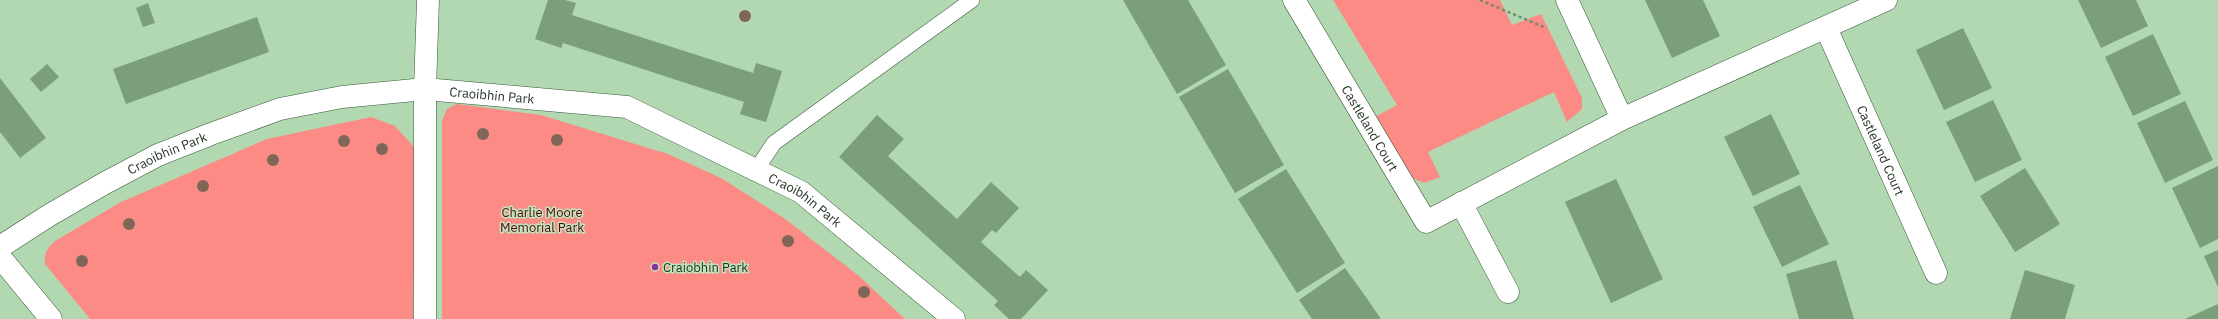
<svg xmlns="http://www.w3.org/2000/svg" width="2218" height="319" font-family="'IBM Plex Sans',sans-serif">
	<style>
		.green { fill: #fb8b84 }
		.building { fill: #7b9f7b }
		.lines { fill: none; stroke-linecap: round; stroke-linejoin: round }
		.lane-casing { stroke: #365736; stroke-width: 16 }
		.street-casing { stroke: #365736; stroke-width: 23 }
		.secondary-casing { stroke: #365736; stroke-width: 23 }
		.path { stroke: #6f8a6f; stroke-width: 2.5; stroke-dasharray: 3 3; stroke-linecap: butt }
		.lane { stroke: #fff; stroke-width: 15 }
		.street { stroke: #fff; stroke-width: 22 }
		.secondary { stroke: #fff; stroke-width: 22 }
		.tree { fill: #7f6657 }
		.poi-dot { fill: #913099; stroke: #bfe5be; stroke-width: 1.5 }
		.labels { text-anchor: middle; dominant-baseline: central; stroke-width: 3; stroke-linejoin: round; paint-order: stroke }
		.street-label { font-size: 13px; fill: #243324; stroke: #bfe5be }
		.park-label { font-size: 13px; fill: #56080d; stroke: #bfe5be }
		.poi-label { font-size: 13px; fill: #243324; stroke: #bfe5be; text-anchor: start }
	</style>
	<rect width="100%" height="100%" fill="#b2d8b2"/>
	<g class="green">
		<path d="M1333 0H1500L1512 25 1541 14 1582 98V109L1567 122 1554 92 1428 152 1440 177 1424 183 1404 174 1373 118 1397 105Z"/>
		<path d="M457 104 541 115 668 154 721 178 784 218 859 276 905 319H442V120L447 109Z"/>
		<path d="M371 117 395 126 415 148 413 319H90L45 264C44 253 47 248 55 241L121 202 267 139Z"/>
	</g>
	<g class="building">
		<path d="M548 0H565L576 3 572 15 753 73 756 63 782 71 766 122 740 114 744 102 563 43 561 48 535 39Z"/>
		<path d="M1123 0H1188L1226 65 1177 94Z"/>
		<path d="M1645 0H1703L1720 36 1672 58Z"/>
		<path d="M2078 0H2136L2148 26 2101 48Z"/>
		<path d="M148 3 155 23 143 27 136 8Z"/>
		<path d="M257 17 269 52 126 104 113 69Z"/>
		<path d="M1963 28 1992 88 1944 110 1916 50Z"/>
		<path d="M2153 34 2181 94 2133 116 2105 57Z"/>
		<path d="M47 64 59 77 41 92 30 79Z"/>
		<path d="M1228 69 1284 165 1235 193 1179 97Z"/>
		<path d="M0 78 46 138 20 158 0 132Z"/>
		<path d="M1993 100 2022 160 1975 182 1946 122Z"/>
		<path d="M2185 101 2213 160 2165 183 2137 123Z"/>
		<path d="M1771 114 1800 174 1753 196 1724 137Z"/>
		<path d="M877 115 904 139 888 156 957 219 991 182 1019 208 996 233 992 230 981 242 1020 277 1026 270 1048 290 1021 319H1009L994 305 998 301 839 157Z"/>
		<path d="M2218 166V239L2200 248 2172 188Z"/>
		<path d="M2025 168 2060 224 2015 252 1980 196Z"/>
		<path d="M1286 169 1345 263 1297 293 1238 199Z"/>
		<path d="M1616 179 1663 279 1611 303 1565 202Z"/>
		<path d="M1800 185 1829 244 1782 267 1753 207Z"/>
		<path d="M2218 250V287L2204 256Z"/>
		<path d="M1836 260 1854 319H1799L1786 274Z"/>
		<path d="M1345 268 1361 290 1381 319H1312L1299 300Z"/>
		<path d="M2025 270 2075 285 2065 319H2010Z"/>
		<path d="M2218 304V319H2185Z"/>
	</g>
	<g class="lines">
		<g class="lane-casing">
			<path id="lane" d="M756 170 774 143 972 0"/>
		</g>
		<g class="street-casing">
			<g id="street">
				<path id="s1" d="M1294 0 1426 222 1622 119 1886 0"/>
				<path d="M1567 0 1622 119"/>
				<path id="s2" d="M1826 28 1936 273"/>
				<path d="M1461 203 1508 292"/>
				<path id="s3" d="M0 247 48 216 105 183 158 155 211 134 280 109 342 97 425 89 627 107 801 192 954 319"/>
				<path d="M425 319V89L428 0"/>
			</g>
		</g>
		<g class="secondary-casing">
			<path id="secondary" d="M0 257 51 319"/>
		</g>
		<path class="path" d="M1480 0 1546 28"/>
		<use href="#lane" class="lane"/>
		<use href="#street" class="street"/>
		<use href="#secondary" class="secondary"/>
	</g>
	<g class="tree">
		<circle cx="745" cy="16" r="6"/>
		<circle cx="483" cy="134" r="6"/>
		<circle cx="557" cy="140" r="6"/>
		<circle cx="344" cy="141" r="6"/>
		<circle cx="382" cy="149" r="6"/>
		<circle cx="273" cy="160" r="6"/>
		<circle cx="203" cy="186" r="6"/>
		<circle cx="129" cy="224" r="6"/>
		<circle cx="788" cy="241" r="6"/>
		<circle cx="82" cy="261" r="6"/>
		<circle cx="864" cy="292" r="6"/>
	</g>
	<circle class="poi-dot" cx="655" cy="267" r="4"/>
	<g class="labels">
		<g class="street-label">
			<text stroke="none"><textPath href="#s3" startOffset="527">Craoibhin Park</textPath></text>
			<text stroke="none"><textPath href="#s1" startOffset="149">Castleland Court</textPath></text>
			<text stroke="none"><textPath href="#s2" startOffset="134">Castleland Court</textPath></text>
			<text stroke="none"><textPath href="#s3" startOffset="192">Craoibhin Park</textPath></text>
			<text stroke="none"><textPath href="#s3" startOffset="864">Craoibhin Park</textPath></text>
		</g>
		<g class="park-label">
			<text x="542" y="212">Charlie Moore<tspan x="542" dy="15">Memorial Park</tspan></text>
		</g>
		<g class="poi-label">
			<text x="663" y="267">Craiobhin Park</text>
		</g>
	</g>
</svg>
